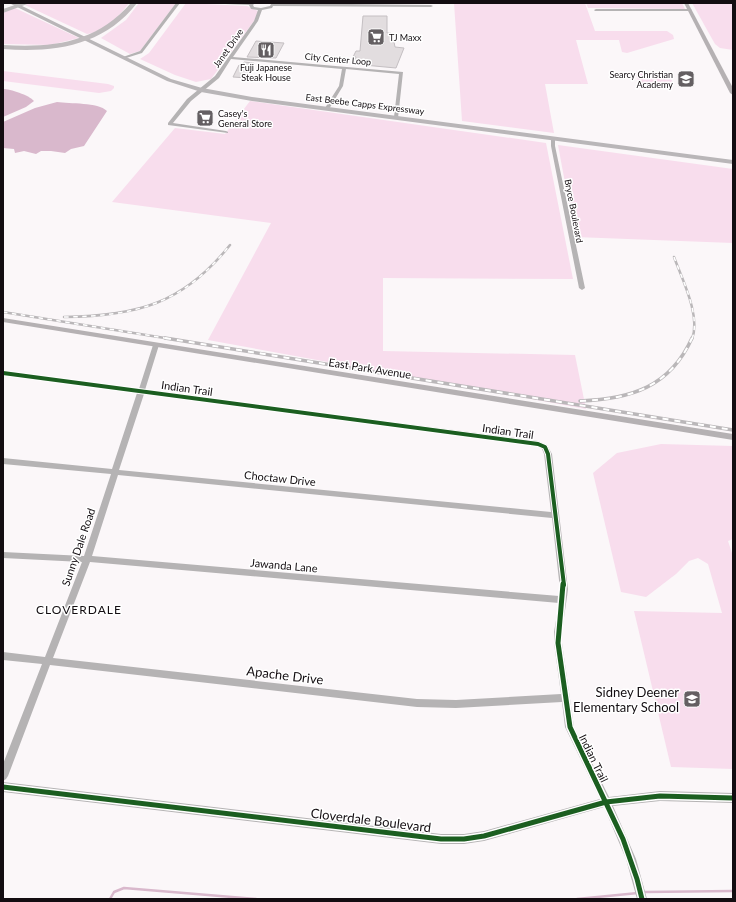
<svg xmlns="http://www.w3.org/2000/svg" width="736" height="902" font-family="Lato,sans-serif">
	<style>
		.green { fill: #f8dded }
		.water { fill: #d9b8cc }
		.lines { fill: none; stroke-linecap: round; stroke-linejoin: round }
		.stream { stroke: #d9b8cc; stroke-width: 2.5 }
		.building { fill: #e2dddf; stroke: #c4bfc2 }
		.street { fill: #b5b3b4; fill-rule: evenodd }
		.secondary { fill: #b5b1b3; fill-rule: evenodd }
		.primary { fill: #b9b6b8; fill-rule: evenodd }
		.highway { fill: #bfbbbd; fill-rule: evenodd }
		.rail-far1-casing { stroke: #bab7b9; stroke-width: 2.5 }
		.rail-casing { stroke: #bab7b9; stroke-width: 3.5 }
		.rail-far1 { stroke: #fff; stroke-width: 1.5; stroke-dasharray: 4.5; stroke-linecap: butt }
		.rail { stroke: #fff; stroke-width: 2; stroke-dasharray: 6; stroke-linecap: butt }
		.cycleway-far1-casing { stroke: #fff; stroke-width: 6 }
		.cycleway-casing { stroke: #fff; stroke-width: 8 }
		.cycleway-far1 { stroke: #1b5e20; stroke-width: 4 }
		.cycleway { stroke: #1b5e20; stroke-width: 5 }
		.labels { text-anchor: middle; dominant-baseline: central; stroke-width: 3; stroke-linejoin: round; paint-order: stroke }
		.far-poi-label { font-size: 9px; fill: #130d11; stroke: #fff; text-anchor: start }
		.far-street-label { font-size: 9px; fill: #130d11; stroke: #fff }
		.street-label { font-size: 11px; fill: #130d11; stroke: #fff }
		.neighbourhood-label { font-size: 12px; letter-spacing: 1px; fill: #130d11; stroke: #fff }
		.near-street-label { font-size: 13px; fill: #130d11; stroke: #fff }
		.near-poi-label { font-size: 13px; fill: #130d11; stroke: #fff; text-anchor: end }
	</style>
	<rect width="100%" height="100%" fill="#fbf7f9"/>
	<g class="green">
		<path d="M30 3H129C120 16 103 32 87 34L25 5Z"/>
		<path d="M139 3H176L140 51 130 54 101 38 126 20Z"/>
		<path d="M186 3 247 6 258 11 254 21 211 79 196 82 175 75 140 59 149 53Z"/>
		<path d="M454 3H585L595 31H667L673 35 674 39 627 53 622 52 619 40H576L588 84H545L554 133 462 121Z"/>
		<path d="M586 3H682L685 9 588 8Z"/>
		<path d="M692 3H733V50L720 48 715 44Z"/>
		<path d="M15 8 79 38 50 45 3 44V12Z"/>
		<path d="M3 71 108 84 114 86V88L111 91 99 93 3 81Z"/>
		<path d="M635 72 668 73 673 83H639Z"/>
		<path d="M250 101 546 143 573 279 383 278V351L575 355 586 409 208 340 271 223 112 202 175 128 225 134Z"/>
		<path d="M558 145 733 169V243L575 237Z"/>
		<path d="M661 444 733 446V539L728 541 733 556V769L671 767 634 611 722 613 708 564 698 558 689 561 676 574 646 597 621 592 593 473 617 453Z"/>
	</g>
	<g class="water">
		<path d="M3 89C10 89 29 95 34 101L26 107 3 117Z"/>
		<path d="M57 102C70 104 98 102 107 111L84 146 71 149 65 153 51 151H41L36 154 24 151 15 153 14 149 3 148V122L35 108Z"/>
	</g>
	<g class="lines">
		<g class="stream">
			<path d="M644 892 733 891"/>
			<path d="M110 899 114 892 124 888 256 899"/>
			<path d="M577 899 638 893"/>
		</g>
	</g>
	<g class="building">
		<path d="M363 16H387V33H391L392 42H394L395 47 404 48 396 68 353 64 356 57H353L356 51H360Z"/>
		<path d="M256 41 284 43 276 58 247 57Z"/>
		<path d="M244 62 254 63 247 78 233 77 239 65H242Z"/>
	</g>
	<g class="lines">
		<g class="street">
			<path d="M176 3H180L142 53 123 59V57L140 51Z"/>
			<path d="M223 3H255L253 5 254 7 261 8 270 6 271 4 270 3 431 5 433 6 431 7 273 6 272 8 262 10 258 21 233 57 403 72 398 118 394 117 399 74 346 69 343 86 329 109H327L325 108 339 86 342 69 231 59 219 78 191 101 173 123 226 131 228 132V133L168 125V123L187 99 215 76 254 21 258 10 251 9 249 5 225 4Z"/>
			<path d="M596 9H690L692 10 690 11H595L594 10Z"/>
			<path d="M551 137 555 138V146L585 288 582 290 579 288 551 146Z"/>
			<path d="M156 343 159 345 145 390 538 441 547 445 552 454 568 589C566 607 562 625 562 643L574 727 609 797 660 791 733 793V803L660 801 613 806 636 859 647 899H637L626 859 604 807 484 841 464 844H441L3 792V782L441 834H464L484 831 600 799 565 727 562 702 456 708 417 707 50 665 8 776 6 779 3 781V764L42 664 3 660V652L45 657 82 562 3 558V552L84 556 111 474 3 464V458L112 469 137 393 3 375V371L139 389 153 345ZM144 394 537 446 542 449 544 454 551 512 119 470ZM118 475 552 518 560 589 559 596 92 556ZM90 562 559 603 554 632V643L561 694 456 700 417 699 53 658Z"/>
		</g>
		<g class="secondary">
			<path d="M684 3H688L733 88V95L730 93Z"/>
			<path d="M3 318 733 434V440L3 322Z"/>
		</g>
		<path class="primary" d="M9 3H16L171 79 202 88 252 97 733 160V164L252 101 201 92 167 81Z"/>
		<g class="highway">
			<path d="M21 3H30L3 13V9Z"/>
			<path d="M131 3H137C104 46 54 53 3 49V45C53 48 96 43 131 3Z"/>
		</g>
		<g class="rail-far1-casing">
			<g id="rail-far1">
				<path d="M674 257C682 279 701 316 692 339"/>
				<path d="M3 312 171 339"/>
				<path d="M64 317C137 316 183 304 230 245"/>
			</g>
		</g>
		<g class="rail-casing">
			<g id="rail">
				<path d="M165 338 733 430"/>
				<path d="M580 401C631 399 670 387 692 338"/>
			</g>
		</g>
		<use href="#rail-far1" class="rail-far1"/>
		<use href="#rail" class="rail"/>
		<g class="cycleway-far1-casing">
			<path id="cycleway-far1" d="M3 373 538 444 545 447 548 454 564 585"/>
		</g>
		<g class="cycleway-casing">
			<g id="cycleway">
				<path d="M563 584 558 643 570 727 623 839 637 879 642 899"/>
				<path d="M3 787 441 839H464L484 836 606 802 660 796 733 798"/>
			</g>
		</g>
		<use href="#cycleway-far1" class="cycleway-far1"/>
		<use href="#cycleway" class="cycleway"/>
	</g>
	<defs>
		<g id="supermarket-square" transform="scale(0.9)"><rect x="-9" y="-9" width="18" height="18" rx="4" fill="#645f62" stroke="#fff"/><path d="M-6-5.5h2.5l.6 2H6L4.5 2H-2.5L-4.4-4H-6ZM-1.5 3.2a1.3 1.3 0 1 0 .1 0ZM3 3.2a1.3 1.3 0 1 0 .1 0Z" fill="#fff"/></g>
		<g id="restaurant-square" transform="scale(0.9)"><rect x="-9" y="-9" width="18" height="18" rx="4" fill="#645f62" stroke="#fff"/><path d="M-5-6h1v4h1v-4h1v4h1v-4h1v5L-1.5 .5V6h-2V.5L-5-1ZM5-6V6H3V1.5H1.5Q1.5-4 5-6Z" fill="#fff"/></g>
		<g id="school-square" transform="scale(0.9)"><rect x="-9" y="-9" width="18" height="18" rx="4" fill="#645f62" stroke="#fff"/><path d="M0-5L7-2L0 1L-7-2ZM-4 1L0 2.5L4 1V4Q0 6-4 4Z" fill="#fff"/></g>
	</defs>
	<g fill-rule="evenodd">
		<use href="#supermarket-square" x="376" y="37"/>
		<use href="#restaurant-square" x="266" y="50"/>
		<use href="#school-square" x="686" y="79"/>
		<use href="#supermarket-square" x="205" y="118"/>
		<use href="#school-square" x="692" y="699"/>
	</g>
	<g class="labels">
		<g class="far-poi-label">
			<text x="389" y="37">TJ Maxx</text>
			<text x="266" y="67" text-anchor="middle">Fuji Japanese<tspan x="266" dy="10">Steak House</tspan></text>
			<text x="673" y="74" text-anchor="end">Searcy Christian<tspan x="673" dy="10">Academy</tspan></text>
			<text x="218" y="113">Casey's<tspan x="218" dy="10">General Store</tspan></text>
		</g>
		<g class="far-street-label">
			<text transform="translate(228 48) rotate(-55)">Janet Drive</text>
			<text transform="translate(338 59) rotate(5)">City Center Loop</text>
			<text transform="translate(365 104) rotate(7)">East Beebe Capps Expressway</text>
			<text transform="translate(574 211) rotate(79)">Bryce Boulevard</text>
		</g>
		<g class="street-label">
			<text transform="translate(370 368) rotate(9)">East Park Avenue</text>
			<text transform="translate(187 388) rotate(8)">Indian Trail</text>
			<text transform="translate(508 431) rotate(8)">Indian Trail</text>
			<text transform="translate(280 478) rotate(6)">Choctaw Drive</text>
			<text transform="translate(78 547) rotate(-71)">Sunny Dale Road</text>
			<text transform="translate(284 565) rotate(5)">Jawanda Lane</text>
			<text transform="translate(594 758) rotate(64)">Indian Trail</text>
		</g>
		<g class="neighbourhood-label">
			<text x="79" y="609">CLOVERDALE</text>
		</g>
		<g class="near-street-label">
			<text transform="translate(285 675) rotate(7)">Apache Drive</text>
			<text transform="translate(371 820) rotate(7)">Cloverdale Boulevard</text>
		</g>
		<g class="near-poi-label">
			<text x="679" y="692">Sidney Deener<tspan x="679" dy="15">Elementary School</tspan></text>
		</g>
	</g>
	<rect width="736" height="902" fill="none" stroke="#130d11" stroke-width="8"/>
</svg>
